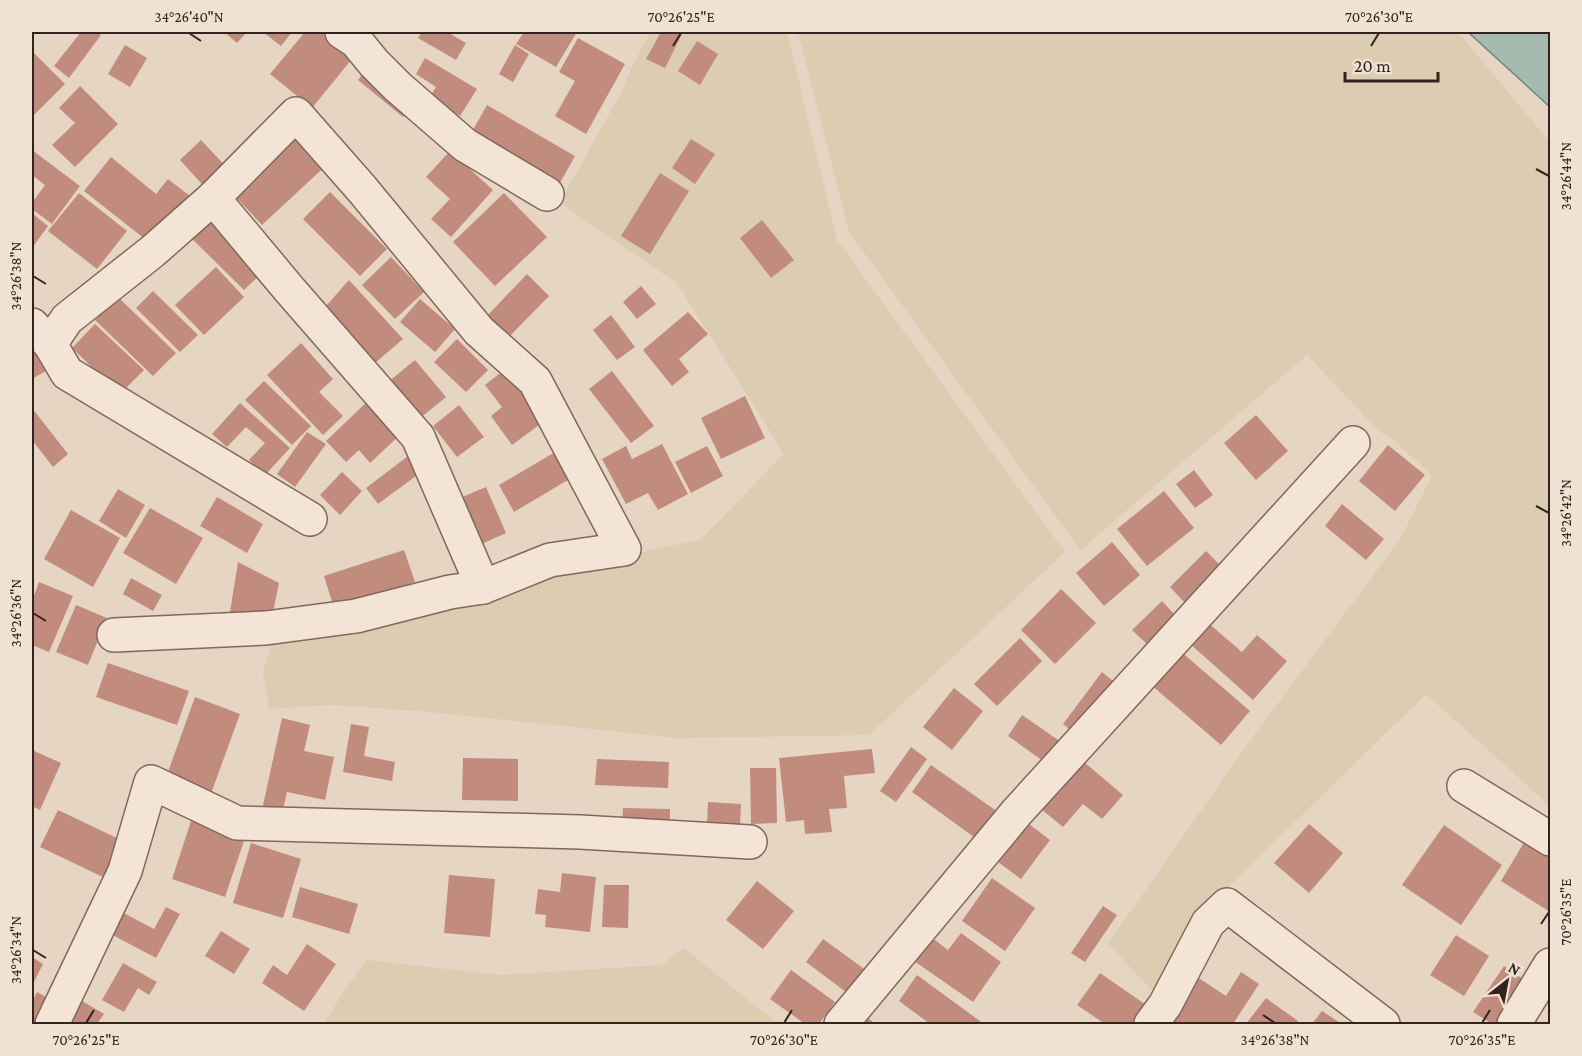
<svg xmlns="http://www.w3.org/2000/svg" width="1582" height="1056" font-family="'Crimson Pro',serif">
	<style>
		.farmland { fill: #dcccb2 }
		.water { fill: #a5bbb0; stroke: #6d887c; stroke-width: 1.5 }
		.building { fill: #c18c7e }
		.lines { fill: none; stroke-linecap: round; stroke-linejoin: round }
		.minor-casing { stroke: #7f685c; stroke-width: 36 }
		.minor { stroke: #f4e4d5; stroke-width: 33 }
		.ticks { fill: none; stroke: #31241e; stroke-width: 2 }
		.neatline { fill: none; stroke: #31241e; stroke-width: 2 }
		.ticks-label { font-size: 15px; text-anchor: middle; fill: #31241e }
	</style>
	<rect width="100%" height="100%" fill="#e7d5c3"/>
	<g class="farmland">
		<path d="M651 32H787L837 240 1065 552 869 735 677 738 419 711 331 705 269 709 263 672 274 636 701 539 784 454 677 283 583 220 560 202 621 93 632 66Z"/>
		<path d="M798 32H1458L1550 142V806L1426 694 1211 904 1153 991 1108 944 1241 753 1401 538 1432 476 1396 442 1379 431 1307 355 1097 536 1081 551 849 232Z"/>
		<path d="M684 948 778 1024H324L345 989 367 960 499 975 661 965Z"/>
	</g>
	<path class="water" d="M1468 32H1550V107Z"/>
	<g class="building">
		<path d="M81 32H96L101 35 69 78 54 66Z"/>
		<path d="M224 32H247L237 43Z"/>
		<path d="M263 32H292L281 46Z"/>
		<path d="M305 32H328L356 54 312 108 270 74Z"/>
		<path d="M422 32H447L466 43 456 60 418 38Z"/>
		<path d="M524 32H577L556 67 516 44Z"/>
		<path d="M661 32H683L665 68 646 59Z"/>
		<path d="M578 38 625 64 586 134 555 116 575 81 559 72Z"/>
		<path d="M697 41 718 54 700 85 678 71Z"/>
		<path d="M125 45 147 58 130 87 108 74Z"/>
		<path d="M515 45 529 54 513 82 499 74Z"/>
		<path d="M32 51 65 84 32 117Z"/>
		<path d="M425 58 477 89 460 116 429 98 436 87 416 74Z"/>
		<path d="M368 67 414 104 403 117 358 80Z"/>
		<path d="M80 86 118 124 75 167 52 145 75 123 59 108Z"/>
		<path d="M487 105 575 156 556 190 469 137Z"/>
		<path d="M305 129 333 159 262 225 234 195Z"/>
		<path d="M691 139 715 154 695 184 672 168Z"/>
		<path d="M201 140 231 172 210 193 180 160Z"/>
		<path d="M32 150 80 186 52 224 32 209V203L45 185 32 175Z"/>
		<path d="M450 151 493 190 451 237 431 219 450 199 426 177Z"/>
		<path d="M111 157 156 194 168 179 194 199 155 247 84 191Z"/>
		<path d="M660 173 689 191 650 254 621 236Z"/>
		<path d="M330 192 387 249 360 276 303 219Z"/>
		<path d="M79 193 127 231 97 269 48 231Z"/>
		<path d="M504 193 547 237 495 286 453 242Z"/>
		<path d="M206 211 265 270 244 290 185 232Z"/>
		<path d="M32 213 48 226 32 248Z"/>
		<path d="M762 220 794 260 771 278 740 238Z"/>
		<path d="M391 257 424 292 395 319 362 285Z"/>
		<path d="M216 267 244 297 204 335 175 305Z"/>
		<path d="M527 274 549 296 508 338 486 317Z"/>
		<path d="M349 280 403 339 367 370 319 314Z"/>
		<path d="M641 286 656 304 637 319 623 302Z"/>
		<path d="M153 291 198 335 180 352 136 308Z"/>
		<path d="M118 297 176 353 153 376 95 320Z"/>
		<path d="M420 299 455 329 435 352 400 322Z"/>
		<path d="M688 312 708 334 679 359 689 372 672 386 643 350Z"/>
		<path d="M611 315 635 347 617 360 593 330Z"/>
		<path d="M95 324 144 370 120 394 72 348Z"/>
		<path d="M457 339 488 370 466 392 434 362Z"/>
		<path d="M301 343 333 379 319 392 343 416 323 435 267 375Z"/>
		<path d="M32 347 51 368 32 379Z"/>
		<path d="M415 360 446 397 413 424 382 387Z"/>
		<path d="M504 370 543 422 512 445 491 416 502 407 485 385Z"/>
		<path d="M612 371 654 426 631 443 589 389Z"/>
		<path d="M264 381 311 426 292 445 245 400Z"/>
		<path d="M745 396 765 438 721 459 701 418Z"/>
		<path d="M372 397 403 432 370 463 359 450 346 462 326 441Z"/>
		<path d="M240 403 290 448 265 475 249 460 265 443 246 427 227 447 212 434Z"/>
		<path d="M459 405 484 437 457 457 433 426Z"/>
		<path d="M32 408 68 454 53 467 32 440Z"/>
		<path d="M1256 415 1288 451 1256 480 1224 443Z"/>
		<path d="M307 432 326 444 295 487 277 474Z"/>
		<path d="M662 444 688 494 658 510 648 493 626 504 602 459 626 446 632 459Z"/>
		<path d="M1388 445 1425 475 1395 511 1359 481Z"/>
		<path d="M707 446 723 476 691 493 675 462Z"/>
		<path d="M562 448 578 474 514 512 499 485Z"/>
		<path d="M412 453 424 470 378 504 366 488Z"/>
		<path d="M1194 470 1213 495 1195 508 1176 484Z"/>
		<path d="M342 472 362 491 340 515 320 495Z"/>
		<path d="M486 487 506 533 475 547 455 500Z"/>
		<path d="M118 489 145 505 126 538 99 521Z"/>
		<path d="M1164 491 1194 528 1147 566 1117 529Z"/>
		<path d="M217 497 263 524 247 553 200 526Z"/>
		<path d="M1342 504 1384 539 1366 560 1325 526Z"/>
		<path d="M150 508 203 538 176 584 123 553Z"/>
		<path d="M71 510 120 538 93 587 44 559Z"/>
		<path d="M1112 542 1140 575 1104 606 1076 573Z"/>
		<path d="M404 550 415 582 334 608 324 576Z"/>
		<path d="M1206 551 1223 568 1187 605 1170 587Z"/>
		<path d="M238 562 279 583 273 612H230Z"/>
		<path d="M131 578 162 595 153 611 123 594Z"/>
		<path d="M39 582 73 596 49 652 32 645V601Z"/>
		<path d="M1061 589 1096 623 1055 664 1021 630Z"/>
		<path d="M1162 601 1176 616 1148 645 1132 630Z"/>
		<path d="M76 605 107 618 88 665 56 652Z"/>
		<path d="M1207 622 1242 652 1257 635 1287 661 1253 700 1189 643Z"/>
		<path d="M1020 638 1042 661 997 706 974 684Z"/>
		<path d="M1179 650 1250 711 1221 745 1150 684Z"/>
		<path d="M108 663 189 691 177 725 96 697Z"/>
		<path d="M1102 672 1118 685 1079 737 1063 724Z"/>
		<path d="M954 688 983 711 952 750 923 727Z"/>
		<path d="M195 697 240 714 209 799 164 783Z"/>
		<path d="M1022 715 1061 742 1046 763 1008 736Z"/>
		<path d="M282 718 310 725 304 751 334 757 325 800 287 792 280 823 260 819Z"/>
		<path d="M351 724 369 727 364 756 395 762 392 781 343 772Z"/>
		<path d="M911 747 927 759 896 802 880 791Z"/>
		<path d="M872 749 875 773 844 776 847 808 829 809 832 832 805 834 804 820 786 822 779 758Z"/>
		<path d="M32 750 61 763 40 810 32 806Z"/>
		<path d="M1077 756 1123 795 1102 819 1083 804 1063 827 1036 805Z"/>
		<path d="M463 758 518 759V801L462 800Z"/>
		<path d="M597 759 669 762 668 788 595 785Z"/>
		<path d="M931 765 998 812 978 840 912 792Z"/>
		<path d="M750 768H776L777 823 751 824Z"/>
		<path d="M708 802 741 804 740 825 707 822Z"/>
		<path d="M623 808 670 809V827H622Z"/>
		<path d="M58 810 123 841 105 878 40 847Z"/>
		<path d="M193 815 247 832 225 897 172 879Z"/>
		<path d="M1029 824 1050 840 1021 879 990 856 1010 830 1019 837Z"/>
		<path d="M1309 824 1343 853 1309 893 1274 863Z"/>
		<path d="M1444 825 1502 865 1461 925 1402 885Z"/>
		<path d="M1526 839 1550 854V912L1501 881Z"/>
		<path d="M251 843 301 859 283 918 233 903Z"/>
		<path d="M562 873 596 877 590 932 545 927 546 915 535 914 538 889 560 892Z"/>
		<path d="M449 875 495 879 490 937 444 933Z"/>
		<path d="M992 878 1035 908 1005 951 962 921Z"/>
		<path d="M757 881 794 911 763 949 726 920Z"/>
		<path d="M604 885H629L628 928 602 927Z"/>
		<path d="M300 887 358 904 349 934 292 917Z"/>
		<path d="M1103 906 1117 915 1085 962 1071 953Z"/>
		<path d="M166 907 180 914 156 958 107 932 118 910 154 929Z"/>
		<path d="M221 931 250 949 234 974 205 956Z"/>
		<path d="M961 933 1001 962 973 1002 914 961 931 937 948 950Z"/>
		<path d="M1456 935 1489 956 1464 996 1430 975Z"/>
		<path d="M823 939 867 971 850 995 806 962Z"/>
		<path d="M307 944 336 964 304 1011 262 983 273 965 287 975Z"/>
		<path d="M32 957 43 964 32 986Z"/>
		<path d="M123 963 157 982 149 995 138 988 124 1012 102 1000Z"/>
		<path d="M1504 966 1529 983 1501 1024H1492L1473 1012Z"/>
		<path d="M791 970 835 1002 819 1024H805L770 999Z"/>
		<path d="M1241 972 1259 984 1233 1024H1172L1165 1020 1194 975 1226 996Z"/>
		<path d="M1100 973 1149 1007 1137 1024H1105L1077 1005Z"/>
		<path d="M917 975 984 1024H930L899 1001Z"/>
		<path d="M37 992 53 1001 40 1024H32V1002Z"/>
		<path d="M1266 998 1298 1021 1295 1024H1246Z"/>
		<path d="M82 1001 104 1014 97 1024H68Z"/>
		<path d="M1322 1011 1342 1024H1312Z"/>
		<path d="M866 1017 876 1024H861Z"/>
	</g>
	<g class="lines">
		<g class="minor-casing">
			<g id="minor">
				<path d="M342 32 356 41 374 63 398 87 465 145 547 194"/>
				<path d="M213 198 289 289 418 437 483 587"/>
				<path d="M32 325 50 344 67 319 153 251 213 198 296 114 362 189 479 331 535 381 624 549 550 560 483 587 450 592 356 616 266 628 114 635"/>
				<path d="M50 344 67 373 310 519"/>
				<path d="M1464 786 1550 839"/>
				<path d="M52 1024 125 871 151 782 237 823 580 832 750 842"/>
				<path d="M841 1024 1017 812 1353 443"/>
				<path d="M1151 1024 1165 1005 1208 923 1227 905 1383 1024"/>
				<path d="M1514 1024 1550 965"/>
			</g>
		</g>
		<use href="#minor" class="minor"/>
	</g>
	<path class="ticks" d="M189 33 201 41M673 46 681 33M1371 46 1379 33M1536 169 1549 176M33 276 46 284M1536 506 1549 513M33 613 46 621M1541 924 1549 912M33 950 46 958M1263 1015 1275 1023M86 1023 94 1010M784 1023 792 1010M1482 1023 1490 1010"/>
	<rect width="1582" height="1056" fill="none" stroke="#f0e1d2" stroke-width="66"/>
	<g transform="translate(1507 981) rotate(31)" stroke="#f0e1d2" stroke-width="4.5" paint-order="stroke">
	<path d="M0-4.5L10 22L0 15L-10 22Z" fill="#31241e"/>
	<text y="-9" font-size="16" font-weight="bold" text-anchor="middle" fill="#31241e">N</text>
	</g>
	<path d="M1345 72v9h93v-9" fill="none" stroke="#31241e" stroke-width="3"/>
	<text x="1354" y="72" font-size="18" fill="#31241e" stroke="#f0e1d2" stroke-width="4.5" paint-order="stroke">20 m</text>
	<rect x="33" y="33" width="1516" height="990" class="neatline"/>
	<g class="ticks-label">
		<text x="189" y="22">34°26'40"N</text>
		<text x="681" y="22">70°26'25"E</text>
		<text x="1379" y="22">70°26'30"E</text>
		<text transform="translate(1566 176) rotate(-90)" y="5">34°26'44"N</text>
		<text transform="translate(16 276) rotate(-90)" y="5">34°26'38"N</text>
		<text transform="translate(1566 513) rotate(-90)" y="5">34°26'42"N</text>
		<text transform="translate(16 613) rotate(-90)" y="5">34°26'36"N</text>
		<text transform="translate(1566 912) rotate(-90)" y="5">70°26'35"E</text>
		<text transform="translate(16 950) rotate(-90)" y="5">34°26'34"N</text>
		<text x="86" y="1045">70°26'25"E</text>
		<text x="784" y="1045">70°26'30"E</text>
		<text x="1275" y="1045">34°26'38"N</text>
		<text x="1482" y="1045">70°26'35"E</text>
	</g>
</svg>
